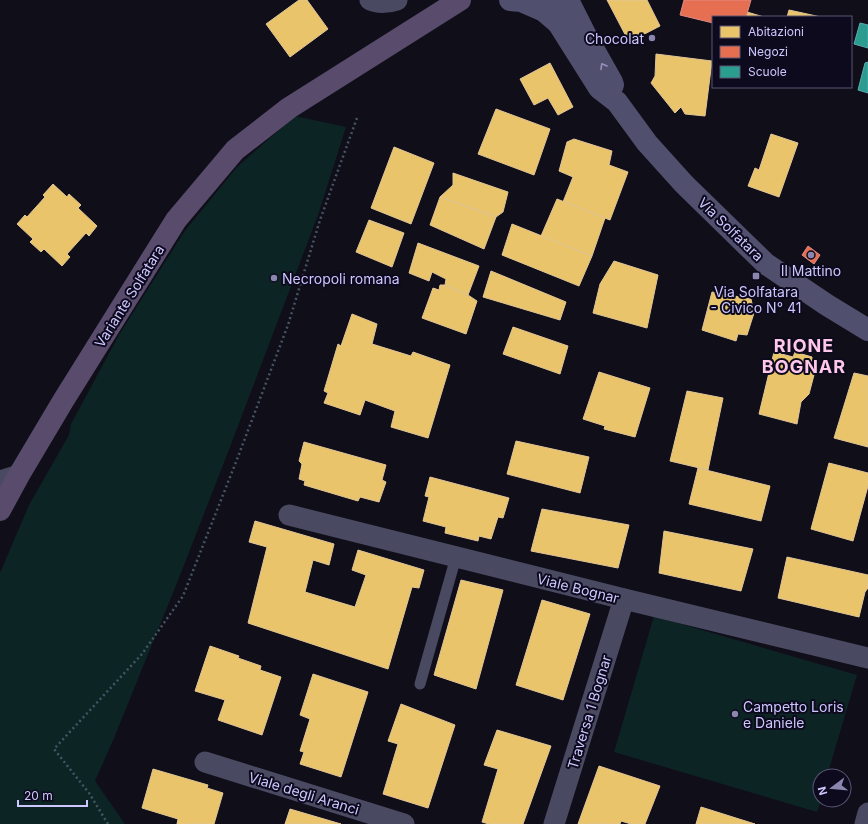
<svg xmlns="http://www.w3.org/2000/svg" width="868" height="824" font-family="Inter,sans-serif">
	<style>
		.green { fill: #0d2425 }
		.homes { fill: #e9c46a; stroke: #e1c597 }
		.shops { fill: #e76f51; stroke: #df8985 }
		.schools { fill: #2a9d8f; stroke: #5ba9b1 }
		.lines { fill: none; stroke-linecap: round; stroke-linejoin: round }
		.path { stroke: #465565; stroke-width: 2.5; stroke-dasharray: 2 3; stroke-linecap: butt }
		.lane { stroke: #4a4962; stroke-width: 11 }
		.street { stroke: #4a4962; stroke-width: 21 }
		.secondary { stroke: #514f6e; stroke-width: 22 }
		.primary { stroke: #584b6c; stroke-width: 22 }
		.oneway { stroke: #9590be }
		.poi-dot { fill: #8b86ae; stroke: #0d0a1d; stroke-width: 1.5 }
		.labels { text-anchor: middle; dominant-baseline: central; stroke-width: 4; stroke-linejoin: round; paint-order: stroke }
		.poi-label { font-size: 14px; fill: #cdc6ff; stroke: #0d0a1d }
		.street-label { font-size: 14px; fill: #cdc6ff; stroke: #0d0a1d }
		.district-label { font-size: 18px; font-weight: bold; letter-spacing: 1px; fill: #ffc8ea; stroke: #0d0a1d }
	</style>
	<rect width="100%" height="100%" fill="#100e19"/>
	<g class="green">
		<path d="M295 116 346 127 318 215 230 447 177 583 114 738 95 781 125 824H0V573L29 505 69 435 71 424 119 335 184 232 237 167Z"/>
		<path d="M654 616 857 675 827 776H820L821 800 817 812 614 752Z"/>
	</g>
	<g class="homes">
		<path d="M299 0H307L328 29 290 57 266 24Z"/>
		<path d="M607 0H647L660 26 629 42Z"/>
		<path d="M789 10 821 17H787Z"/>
		<path d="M747 12 764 17H746Z"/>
		<path d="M656 54 712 61 705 116 685 114 681 107 675 113 651 83 655 76Z"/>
		<path d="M550 63 573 107 558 115 548 98 534 105 520 79Z"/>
		<path d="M496 109 550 129 534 175 478 154Z"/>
		<path d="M771 134 798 143 779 197 748 186 755 168 759 170Z"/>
		<path d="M574 139 612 151 609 165 628 172 610 220 563 202 573 177 559 171 567 142Z"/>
		<path d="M394 147 434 163 411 224 371 208Z"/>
		<path d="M453 173 508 192 503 212 496 217 440 197 453 185Z"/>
		<path d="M53 184 67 197 69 194 81 205 78 208 97 226 89 236 86 233 67 254 70 257 62 266 44 249 41 252 30 242 33 239 17 224 25 215 27 217 45 197 43 195Z"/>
		<path d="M440 197 496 217 484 249 430 225Z"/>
		<path d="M557 199 605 218 592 256 541 236Z"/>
		<path d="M369 220 404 233 392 267 356 252Z"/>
		<path d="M512 224 592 256 579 286 502 255Z"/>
		<path d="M418 243 479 266 468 295 445 285 446 279 432 272 429 281 409 273Z"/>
		<path d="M614 261 658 275 647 328 593 313 600 284Z"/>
		<path d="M491 271 566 302 560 320 483 297Z"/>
		<path d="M440 285H445L468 295 477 301 466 334 422 318 433 288 439 290Z"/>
		<path d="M712 292 751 299 754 313 747 335 738 334 736 341 702 330Z"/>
		<path d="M352 314 377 324 372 344 411 356 413 352 450 365 428 438 391 427 395 411 365 400 360 415 324 403 328 393 324 391 338 344 341 346Z"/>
		<path d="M513 327 568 346 560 374 503 354Z"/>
		<path d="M774 352 793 357 795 352 812 357V365L814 375 809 394 801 402 797 424 759 414Z"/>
		<path d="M599 372 650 388 635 437 604 429 605 426 583 419Z"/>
		<path d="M854 373 868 376V447L834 438Z"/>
		<path d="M687 391 723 398 708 470 670 461Z"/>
		<path d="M516 441 589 457 580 493 507 474Z"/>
		<path d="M304 442 386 465 382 480 386 482 379 502 360 497 358 501 304 485 305 481 299 479 302 464 299 461Z"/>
		<path d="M829 463 868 473V486L853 541 811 529Z"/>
		<path d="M698 468 770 486 761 521 689 504Z"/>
		<path d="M430 477 509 498 503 518 498 517 491 539 479 536 478 541 445 533 446 527 423 521 429 497 425 496Z"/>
		<path d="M542 509 629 525 618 568 531 551Z"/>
		<path d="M255 521 334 544 329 565 313 560 305 592 355 607 366 575 352 570 358 550 424 570 419 588 412 587 388 669 248 623 267 547 249 542Z"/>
		<path d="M664 531 753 549 741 591 659 573Z"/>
		<path d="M787 557 868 575V588L865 592 859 617 778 598Z"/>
		<path d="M461 580 503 590 476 689 434 675Z"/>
		<path d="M542 600 590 614 563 700 516 685Z"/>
		<path d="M210 646 239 656 238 658 261 666 260 670 281 677 262 735 218 720 225 700 195 691Z"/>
		<path d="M313 674 368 692 341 777 300 764 304 752 300 751 310 719 300 715Z"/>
		<path d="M401 704 455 725 428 808 383 794 398 744 388 741Z"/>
		<path d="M497 730 551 746 523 824H489L482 822 498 769 484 765Z"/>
		<path d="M599 766 660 786 645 824H631L621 821 620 824H578Z"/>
		<path d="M153 769 208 785 207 788 223 793 214 824H177L178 819 142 808Z"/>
		<path d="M701 807 755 824H696Z"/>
		<path d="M290 809 341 824H285Z"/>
	</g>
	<g class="shops">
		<path d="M684 0H751L746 17H713V23L680 15Z"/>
		<path d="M808 246 820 255 814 264 802 255Z"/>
	</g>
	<g class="schools">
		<path d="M860 23 868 25V48L854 44Z"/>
		<path d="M868 62V93L858 90 865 63Z"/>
	</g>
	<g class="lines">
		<path class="path" d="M108 824 89 793 54 749 142 654 183 596 236 462 288 325 320 220 357 118"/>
		<path class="lane" d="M420 684 456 557"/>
		<g class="street">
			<path d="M370 0C379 4 388 3 397 0"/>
			<path d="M0 481 19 475"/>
			<path d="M289 515 624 599 868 658"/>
			<path d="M205 762 404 824"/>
			<path d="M554 824 624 599"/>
			<path d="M865 824 868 813"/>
		</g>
		<g class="secondary">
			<path d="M510 0 521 1 544 11 557 22"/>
			<path d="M546 0 558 23 599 88 617 102 647 143 684 184 766 264 827 305 868 330"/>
			<path d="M568 0 585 34 612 82 613 85"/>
		</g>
		<path class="primary" d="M0 510 19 475 63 401 176 220 235 150 289 108 460 0"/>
	</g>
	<defs><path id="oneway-chevron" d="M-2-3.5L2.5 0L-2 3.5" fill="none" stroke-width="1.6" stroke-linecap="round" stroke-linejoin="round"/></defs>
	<use class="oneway" href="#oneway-chevron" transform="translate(603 66) rotate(-119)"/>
	<g class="poi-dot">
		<circle cx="652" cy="38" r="4"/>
		<circle cx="811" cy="255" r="4"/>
		<rect x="752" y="272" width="8" height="8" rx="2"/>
		<circle cx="274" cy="278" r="4"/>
		<circle cx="735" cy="714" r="4"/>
	</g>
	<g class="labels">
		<g class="poi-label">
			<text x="644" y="38" text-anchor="end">Chocolat</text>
			<text x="811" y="270">Il Mattino</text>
			<text x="282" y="278" text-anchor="start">Necropoli romana</text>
			<text x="756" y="291">Via Solfatara<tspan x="756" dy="16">- Civico N° 41</tspan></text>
			<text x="743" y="706" text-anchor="start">Campetto Loris<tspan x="743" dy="16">e Daniele</tspan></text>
		</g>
		<g class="street-label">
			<text transform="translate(731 229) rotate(44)">Via Solfatara</text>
			<text transform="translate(129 296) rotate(-58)">Variante Solfatara</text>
			<text transform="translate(578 588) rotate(14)">Viale Bognar</text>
			<text transform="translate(589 712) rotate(-73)">Traversa 1 Bognar</text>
			<text transform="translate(304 793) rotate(17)">Viale degli Aranci</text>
		</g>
		<g class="district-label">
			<text x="804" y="345">RIONE<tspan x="804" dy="21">BOGNAR</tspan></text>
		</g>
	</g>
	<rect x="712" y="16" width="140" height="72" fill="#0d0a1d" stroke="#5a5577"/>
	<rect x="720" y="26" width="20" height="12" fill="#e9c46a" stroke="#5a5577"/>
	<text x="748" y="36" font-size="12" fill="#cdc6ff">Abitazioni</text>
	<rect x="720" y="46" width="20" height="12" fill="#e76f51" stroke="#5a5577"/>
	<text x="748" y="56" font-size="12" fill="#cdc6ff">Negozi</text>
	<rect x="720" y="66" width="20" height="12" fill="#2a9d8f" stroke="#5a5577"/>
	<text x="748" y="76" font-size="12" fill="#cdc6ff">Scuole</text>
	<g transform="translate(832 788) rotate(254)"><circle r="19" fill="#0d0a1d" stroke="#5a5577"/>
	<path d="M0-3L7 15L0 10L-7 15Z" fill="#8b86ae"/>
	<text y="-6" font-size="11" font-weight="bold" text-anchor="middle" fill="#cdc6ff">N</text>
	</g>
	<path d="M18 800v6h69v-6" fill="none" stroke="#cdc6ff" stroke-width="2"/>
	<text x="24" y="800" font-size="12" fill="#cdc6ff" stroke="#0d0a1d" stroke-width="3" paint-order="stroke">20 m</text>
</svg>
